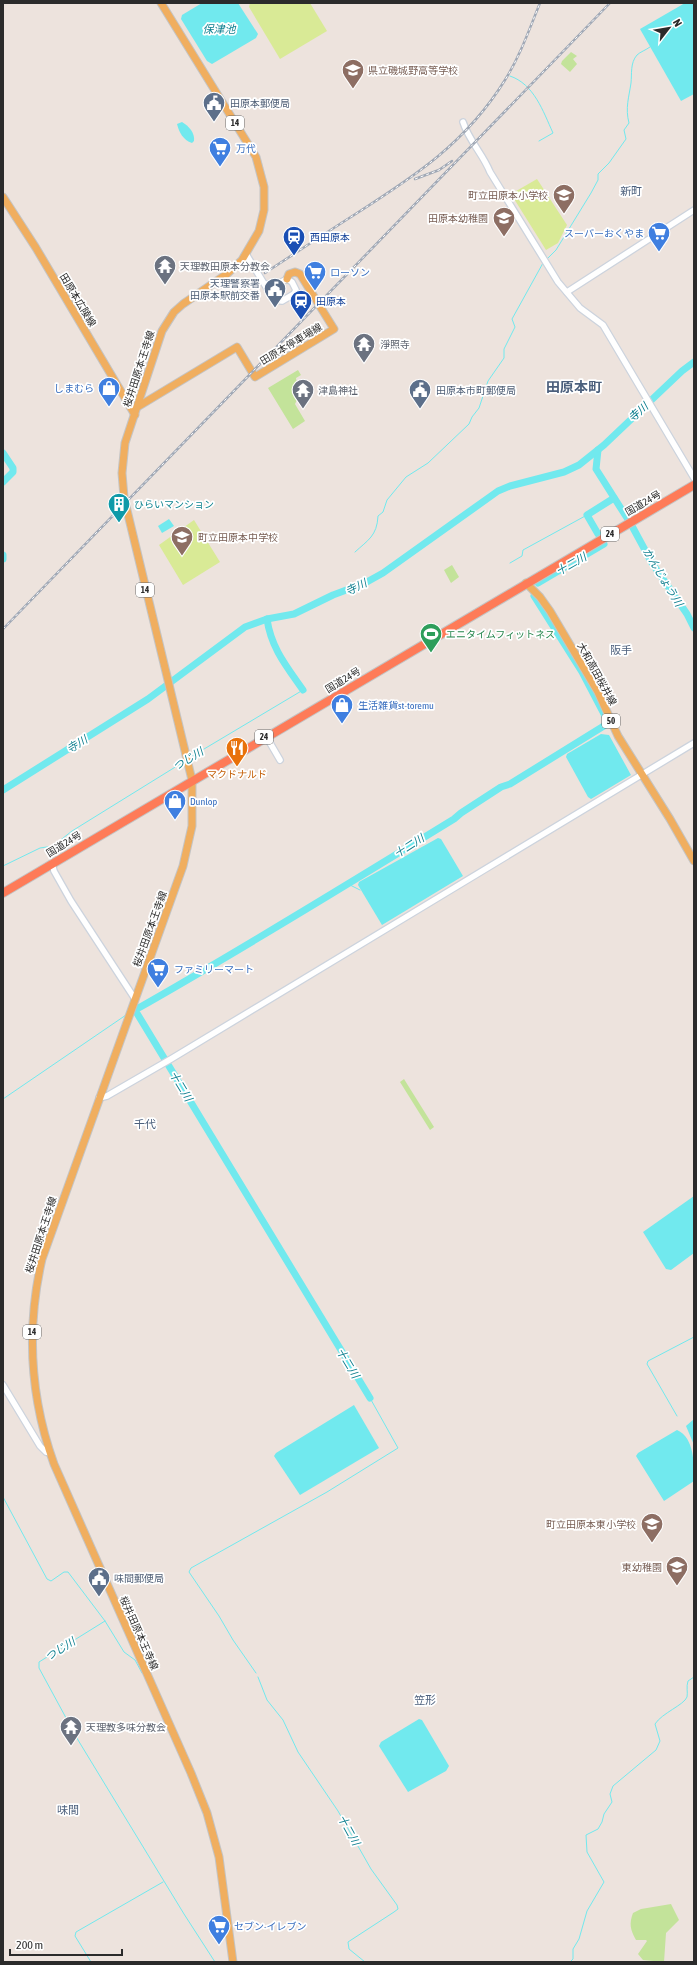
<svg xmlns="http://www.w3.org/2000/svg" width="697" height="1965" font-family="'Asap Condensed','Noto Sans JP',sans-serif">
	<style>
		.green { fill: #c3e39a }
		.pitch { fill: #d9ea96 }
		.water { fill: #71e9ee }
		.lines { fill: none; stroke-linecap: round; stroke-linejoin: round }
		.stream { stroke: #71e9ee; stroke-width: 1 }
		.river { stroke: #71e9ee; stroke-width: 7 }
		.minor-casing { stroke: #ccd3dd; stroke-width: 8 }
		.major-casing { stroke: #c4c4c4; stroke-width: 9 }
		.highway-casing { stroke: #c4c4c4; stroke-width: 10 }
		.minor { stroke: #fff; stroke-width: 5.5 }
		.major { stroke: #f0ae5f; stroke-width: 7 }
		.highway { stroke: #fe7b58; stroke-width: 8 }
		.rail-casing { stroke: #a0a8b5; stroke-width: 2.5 }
		.rail { stroke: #fff; stroke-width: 1; stroke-dasharray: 3; stroke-linecap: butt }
		.labels { text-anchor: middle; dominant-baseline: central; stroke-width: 3.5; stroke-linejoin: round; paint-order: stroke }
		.shield { fill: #fff; stroke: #6b6b6b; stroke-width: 1 }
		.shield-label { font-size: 9px; font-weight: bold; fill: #2b2b2b }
		.education-label { font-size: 10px; fill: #785e54; stroke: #fff; text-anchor: end }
		.service-label { font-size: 10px; fill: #4e5e75; stroke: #fff; text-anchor: start }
		.shop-label { font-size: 10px; fill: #366cbe; stroke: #fff; text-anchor: start }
		.transit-label { font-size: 10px; fill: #164399; stroke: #fff; text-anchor: start }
		.worship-label { font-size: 10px; fill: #5b616d; stroke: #fff; text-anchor: start }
		.street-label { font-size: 10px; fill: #2b2b2b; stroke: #fff }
		.culture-label { font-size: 10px; fill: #0d838f; stroke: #fff; text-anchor: start }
		.leisure-label { font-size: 10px; fill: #27864d; stroke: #fff; text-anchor: start }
		.food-label { font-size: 10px; fill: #c56008; stroke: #fff }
		.water-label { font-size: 11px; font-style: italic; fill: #0e7f8f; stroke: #fff }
		.neighbourhood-label { font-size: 11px; fill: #4b5f7c; stroke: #fff }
		.district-label { font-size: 14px; font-weight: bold; fill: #4b5f7c; stroke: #fff }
	</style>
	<rect width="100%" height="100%" fill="#ede3dd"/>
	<g class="green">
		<path d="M571 52 577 56 573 59 577 64 570 72 561 64 562 61Z"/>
		<path d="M298 370 301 375 296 378 297 384 305 394 297 400 295 404 305 421 293 429 268 388Z"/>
		<path d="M452 565 459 577 451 583 444 570Z"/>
		<path d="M404 1079 434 1127 430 1130 400 1082Z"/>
		<path d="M671 1904 679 1920 666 1933 664 1962 643 1960 638 1954 647 1941 646 1940H636C630 1929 629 1924 633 1913L641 1909Z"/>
	</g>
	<g class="pitch">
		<path d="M250 3H310L327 31 280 59 249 7Z"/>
		<path d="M537 179 567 225 558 243 546 250 511 194Z"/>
		<path d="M194 520 220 562 183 585 159 545Z"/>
	</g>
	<g class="water">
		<path d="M202 3H238L258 34 256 38 212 64 207 61 181 19 182 15Z"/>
		<path d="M685 3H694V94L681 101 640 29Z"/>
		<path d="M182 122C189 126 195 133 194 141L192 143C183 140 179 132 177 124Z"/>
		<path d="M169 519 174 526 162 533 158 526Z"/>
		<path d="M601 734 609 735 631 775 591 799 588 797 566 757 567 754Z"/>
		<path d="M438 838 441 839 463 876 382 925 358 885 359 882Z"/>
		<path d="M694 1196V1253L671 1270 666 1269 643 1232Z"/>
		<path d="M354 1405 379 1448 300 1495 274 1456 276 1453Z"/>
		<path d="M694 1419V1445L686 1426Z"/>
		<path d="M677 1430C695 1438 694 1465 694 1481L664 1501 636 1456 638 1453Z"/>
		<path d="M419 1719 422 1720 449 1766 446 1771 408 1792 379 1746 381 1742Z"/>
	</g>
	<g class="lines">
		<g class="stream">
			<path d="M510 76C534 84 543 111 553 133L539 141"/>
			<path d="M547 259 556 250 591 193 598 180V174L609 163 626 139 624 130 629 123C625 108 629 97 631 83 632 74 630 63 637 55 640 52 646 50 650 47"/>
			<path d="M355 552C368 540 377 536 378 516L383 512 387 500 406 477 428 463 469 424 472 417 479 408 488 381 504 358V349L515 327 512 319 543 263"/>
			<path d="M510 563 522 556 523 550 587 515"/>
			<path d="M189 758 303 690"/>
			<path d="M3 866 40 848 53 846 72 831 185 761"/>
			<path d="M348 884 360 890"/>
			<path d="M3 1099 126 1015"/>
			<path d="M677 1416 647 1364 648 1361 694 1337"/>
			<path d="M3 1497 47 1579 51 1581 64 1572H68L105 1621 124 1652 135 1660 142 1673"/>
			<path d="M694 1559V1562"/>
			<path d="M105 1621 39 1662V1668L78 1740 184 1914 215 1962"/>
			<path d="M256 1673 233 1640 219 1616 189 1572 191 1568 327 1492 398 1448 370 1398"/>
			<path d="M258 1677 267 1700 283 1720 298 1752 338 1811 371 1869 397 1905 398 1909 394 1912 348 1942 349 1949 365 1962"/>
			<path d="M91 1962 75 1936 76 1932 163 1882"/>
			<path d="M570 1962 573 1959V1949L579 1939 587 1911 604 1882 587 1852 586 1835 598 1829 602 1822 604 1814 612 1802 610 1794 613 1786 656 1750 660 1741 655 1724C662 1713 684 1705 687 1697 688 1692 686 1687 688 1681L694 1677"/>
		</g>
		<g class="river">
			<path d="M598 450 596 469 627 518"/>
			<path d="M3 453 13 468V472L3 482"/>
			<path d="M632 526 652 563 687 614 694 628"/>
			<path d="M598 534 587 515 614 498"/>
			<path d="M3 555V559"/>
			<path d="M538 583 604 544"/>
			<path d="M267 619C271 648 287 667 303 690"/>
			<path d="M3 790 148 699 245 627 267 619 294 614 333 595 365 583 383 573 498 491 510 486 564 472 579 465 604 445 682 371 694 362"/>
			<path d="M370 1398 135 1010C243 949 348 884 454 819L461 813 501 787 510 784 607 724 605 716 582 672 534 596"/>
		</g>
		<g class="minor-casing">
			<g id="minor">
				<path d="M463 122C469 141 483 154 490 172L558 282 580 308 603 325 694 478"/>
				<path d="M246 254 274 300 282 301 294 294 296 290 292 282 287 279 274 286 266 284"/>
				<path d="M567 292 694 210"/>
				<path d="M266 736 280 760"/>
				<path d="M52 863 54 871 71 901 135 999"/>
				<path d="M99 1098 107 1096 171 1059 694 743"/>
				<path d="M3 1385 40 1446 46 1452 50 1453"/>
			</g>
		</g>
		<g class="major-casing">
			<g id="major">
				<path d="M3 197 36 248 135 415"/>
				<path d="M139 406 237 347 255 377 334 329 300 274 295 272 289 274 287 279"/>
				<path d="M124 497 122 473 125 443 162 331 174 312 183 304 227 274 242 260 259 231 264 210V187L256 157 161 3"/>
				<path d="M126 506 192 780V826L183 866 42 1259C26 1329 30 1397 54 1464L191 1773 207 1813 219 1857 233 1962"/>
				<path d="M526 583 540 597 550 611 598 692 618 736 670 819 694 861"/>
			</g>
		</g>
		<g class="highway-casing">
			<path id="highway" d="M3 893 694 485"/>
		</g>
		<use href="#minor" class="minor"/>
		<use href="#major" class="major"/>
		<use href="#highway" class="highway"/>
		<g class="rail-casing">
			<g id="rail">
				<path d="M415 179 439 170 452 161"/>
				<path d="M265 273C294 254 324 234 354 215 415 176 466 143 505 80 520 56 529 30 540 3"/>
				<path d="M3 629 610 3"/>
			</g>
		</g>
		<use href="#rail" class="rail"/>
	</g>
	<defs>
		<g id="school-pin" transform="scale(1.15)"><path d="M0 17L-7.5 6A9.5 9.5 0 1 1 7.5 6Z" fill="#8d6e63" stroke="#fff"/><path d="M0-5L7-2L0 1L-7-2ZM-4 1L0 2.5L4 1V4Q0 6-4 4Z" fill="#fff"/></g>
		<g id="civic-pin" transform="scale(1.15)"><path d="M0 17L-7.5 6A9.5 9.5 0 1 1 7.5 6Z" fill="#5c6f8a" stroke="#fff"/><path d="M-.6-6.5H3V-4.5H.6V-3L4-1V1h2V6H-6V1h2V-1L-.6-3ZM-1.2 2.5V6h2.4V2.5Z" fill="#fff"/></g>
		<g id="supermarket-pin" transform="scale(1.15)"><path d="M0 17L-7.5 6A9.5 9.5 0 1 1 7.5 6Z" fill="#3f7fe0" stroke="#fff"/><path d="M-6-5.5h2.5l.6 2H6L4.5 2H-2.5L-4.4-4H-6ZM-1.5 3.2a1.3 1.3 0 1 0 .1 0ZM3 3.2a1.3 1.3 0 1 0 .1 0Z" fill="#fff"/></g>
		<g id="station-pin" transform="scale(1.15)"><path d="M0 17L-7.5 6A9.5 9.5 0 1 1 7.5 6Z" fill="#1a4fb4" stroke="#fff"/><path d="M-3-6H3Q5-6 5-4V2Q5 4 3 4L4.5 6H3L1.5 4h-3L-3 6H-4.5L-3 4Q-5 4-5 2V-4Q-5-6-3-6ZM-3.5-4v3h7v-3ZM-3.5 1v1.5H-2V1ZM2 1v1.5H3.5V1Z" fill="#fff"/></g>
		<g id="temple-pin" transform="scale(1.15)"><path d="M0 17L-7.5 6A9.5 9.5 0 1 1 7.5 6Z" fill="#6b7280" stroke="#fff"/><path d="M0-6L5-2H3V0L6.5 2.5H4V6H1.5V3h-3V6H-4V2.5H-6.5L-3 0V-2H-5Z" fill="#fff"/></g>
		<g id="shop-pin" transform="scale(1.15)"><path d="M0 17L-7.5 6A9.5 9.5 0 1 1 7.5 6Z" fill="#3f7fe0" stroke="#fff"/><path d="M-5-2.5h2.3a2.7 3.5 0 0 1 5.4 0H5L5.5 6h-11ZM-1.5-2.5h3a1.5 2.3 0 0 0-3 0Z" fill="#fff"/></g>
		<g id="building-pin" transform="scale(1.15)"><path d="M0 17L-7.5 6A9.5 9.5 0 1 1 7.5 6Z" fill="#0f9aa8" stroke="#fff"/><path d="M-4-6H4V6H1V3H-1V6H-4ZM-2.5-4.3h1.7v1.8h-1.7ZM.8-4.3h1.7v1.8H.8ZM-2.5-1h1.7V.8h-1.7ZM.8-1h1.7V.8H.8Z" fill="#fff"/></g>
		<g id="stadium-pin" transform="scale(1.15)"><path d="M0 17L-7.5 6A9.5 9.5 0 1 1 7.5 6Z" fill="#2e9e5b" stroke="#fff"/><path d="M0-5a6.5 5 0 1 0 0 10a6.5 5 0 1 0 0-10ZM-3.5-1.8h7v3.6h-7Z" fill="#fff"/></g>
		<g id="restaurant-pin" transform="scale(1.15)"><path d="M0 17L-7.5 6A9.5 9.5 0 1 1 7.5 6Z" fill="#e8710a" stroke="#fff"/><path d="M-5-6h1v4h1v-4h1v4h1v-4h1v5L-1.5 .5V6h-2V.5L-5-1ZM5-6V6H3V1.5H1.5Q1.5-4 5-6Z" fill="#fff"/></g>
	</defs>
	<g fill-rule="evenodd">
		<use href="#school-pin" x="353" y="70"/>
		<use href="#civic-pin" x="214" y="103"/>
		<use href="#supermarket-pin" x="220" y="148"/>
		<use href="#school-pin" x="564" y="195"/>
		<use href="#school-pin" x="504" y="218"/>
		<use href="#supermarket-pin" x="659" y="233"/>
		<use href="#station-pin" x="294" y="237"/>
		<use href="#temple-pin" x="165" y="266"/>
		<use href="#supermarket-pin" x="315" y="272"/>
		<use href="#civic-pin" x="275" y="289"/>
		<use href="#station-pin" x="301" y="301"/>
		<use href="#temple-pin" x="364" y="344"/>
		<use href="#shop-pin" x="109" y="388"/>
		<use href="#temple-pin" x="303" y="390"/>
		<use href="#civic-pin" x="420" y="390"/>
		<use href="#building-pin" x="119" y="504"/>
		<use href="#school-pin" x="182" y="537"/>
		<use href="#stadium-pin" x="431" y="634"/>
		<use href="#shop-pin" x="342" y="705"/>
		<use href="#restaurant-pin" x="237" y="748"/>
		<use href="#shop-pin" x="175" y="801"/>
		<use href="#supermarket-pin" x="158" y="969"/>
		<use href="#school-pin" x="652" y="1524"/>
		<use href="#school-pin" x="677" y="1567"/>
		<use href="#civic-pin" x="99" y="1578"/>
		<use href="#temple-pin" x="71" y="1727"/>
		<use href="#supermarket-pin" x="219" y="1926"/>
	</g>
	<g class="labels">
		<g class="shield">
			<rect x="226" y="116" width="18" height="14" rx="3"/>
			<rect x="601" y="527" width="18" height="14" rx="3"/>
			<rect x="136" y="583" width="18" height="14" rx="3"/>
			<rect x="602" y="714" width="18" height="14" rx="3"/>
			<rect x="255" y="730" width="18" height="14" rx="3"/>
			<rect x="23" y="1325" width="18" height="14" rx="3"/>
		</g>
		<g class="shield-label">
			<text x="235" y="123">14</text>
			<text x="610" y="534">24</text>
			<text x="145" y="590">14</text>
			<text x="611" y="721">50</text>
			<text x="264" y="737">24</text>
			<text x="32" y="1332">14</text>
		</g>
		<g class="education-label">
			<text x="368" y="70" text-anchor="start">県立磯城野高等学校</text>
			<text x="548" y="195">町立田原本小学校</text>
			<text x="488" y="218">田原本幼稚園</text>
			<text x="198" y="537" text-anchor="start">町立田原本中学校</text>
			<text x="636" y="1524">町立田原本東小学校</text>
			<text x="662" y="1567">東幼稚園</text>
		</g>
		<g class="service-label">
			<text x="230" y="103">田原本郵便局</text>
			<text x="260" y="283" text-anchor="end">天理警察署<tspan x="260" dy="12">田原本駅前交番</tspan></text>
			<text x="436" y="390">田原本市町郵便局</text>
			<text x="114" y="1578">味間郵便局</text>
		</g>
		<g class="shop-label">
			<text x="236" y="148">万代</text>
			<text x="644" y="233" text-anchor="end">スーパーおくやま</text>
			<text x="330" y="272">ローソン</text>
			<text x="94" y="388" text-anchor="end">しまむら</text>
			<text x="358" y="705">生活雑貨st-toremu</text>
			<text x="190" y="801">Dunlop</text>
			<text x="174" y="969">ファミリーマート</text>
			<text x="234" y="1926">セブン-イレブン</text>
		</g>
		<g class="transit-label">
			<text x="310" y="237">西田原本</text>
			<text x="316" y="301">田原本</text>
		</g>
		<g class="worship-label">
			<text x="180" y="266">天理教田原本分教会</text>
			<text x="380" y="344">淨照寺</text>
			<text x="318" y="390">津島神社</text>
			<text x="86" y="1727">天理教多味分教会</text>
		</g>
		<g class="street-label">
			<text transform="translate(78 300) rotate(59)">田原本広陵線</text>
			<text transform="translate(291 344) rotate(-31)">田原本停車場線</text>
			<text transform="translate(139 369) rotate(-72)">桜井田原本王寺線</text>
			<text transform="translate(643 503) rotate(-30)">国道24号</text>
			<text transform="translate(597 674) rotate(61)">大和高田桜井線</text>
			<text transform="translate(343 680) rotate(-31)">国道24号</text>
			<text transform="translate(64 844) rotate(-31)">国道24号</text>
			<text transform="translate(150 929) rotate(-70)">桜井田原本王寺線</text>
			<text transform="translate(41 1235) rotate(-72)">桜井田原本王寺線</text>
			<text transform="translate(139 1633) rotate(66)">桜井田原本王寺線</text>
		</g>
		<g class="culture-label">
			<text x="134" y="504">ひらいマンション</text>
		</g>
		<g class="leisure-label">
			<text x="446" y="634">エニタイムフィットネス</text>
		</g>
		<g class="food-label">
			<text x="237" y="774">マクドナルド</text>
		</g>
		<g class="water-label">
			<text x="219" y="29">保津池</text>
			<text transform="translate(638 412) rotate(-42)">寺川</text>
			<text transform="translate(571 564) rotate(-30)">十二川</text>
			<text transform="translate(663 577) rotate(59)">かんじょう川</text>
			<text transform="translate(356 587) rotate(-26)">寺川</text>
			<text transform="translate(77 744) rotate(-32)">寺川</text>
			<text transform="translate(188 759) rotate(-31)">つじ川</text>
			<text transform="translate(409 846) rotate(-33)">十二川</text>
			<text transform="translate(181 1086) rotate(59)">十二川</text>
			<text transform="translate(348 1363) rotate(59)">十二川</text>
			<text transform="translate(60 1649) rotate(-32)">つじ川</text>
			<text transform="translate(349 1830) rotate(61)">十二川</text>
		</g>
		<g class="neighbourhood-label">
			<text x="631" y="191">新町</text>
			<text x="621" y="650">阪手</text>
			<text x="145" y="1124">千代</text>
			<text x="425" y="1700">笠形</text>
			<text x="68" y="1810">味間</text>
		</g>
		<g class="district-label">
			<text x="574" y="387">田原本町</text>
		</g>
	</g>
	<rect width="697" height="1965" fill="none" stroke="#2b2b2b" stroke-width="8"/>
	<g transform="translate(669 28) rotate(59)" stroke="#ffffff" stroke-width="3" paint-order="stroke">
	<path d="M0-3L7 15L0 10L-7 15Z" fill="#2b2b2b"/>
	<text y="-6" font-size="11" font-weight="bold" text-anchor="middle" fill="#2b2b2b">N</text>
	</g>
	<path d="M10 1949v6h112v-6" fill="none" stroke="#2b2b2b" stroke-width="2"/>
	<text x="16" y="1949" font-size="12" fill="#2b2b2b" stroke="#ffffff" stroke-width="3" paint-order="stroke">200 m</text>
</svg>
